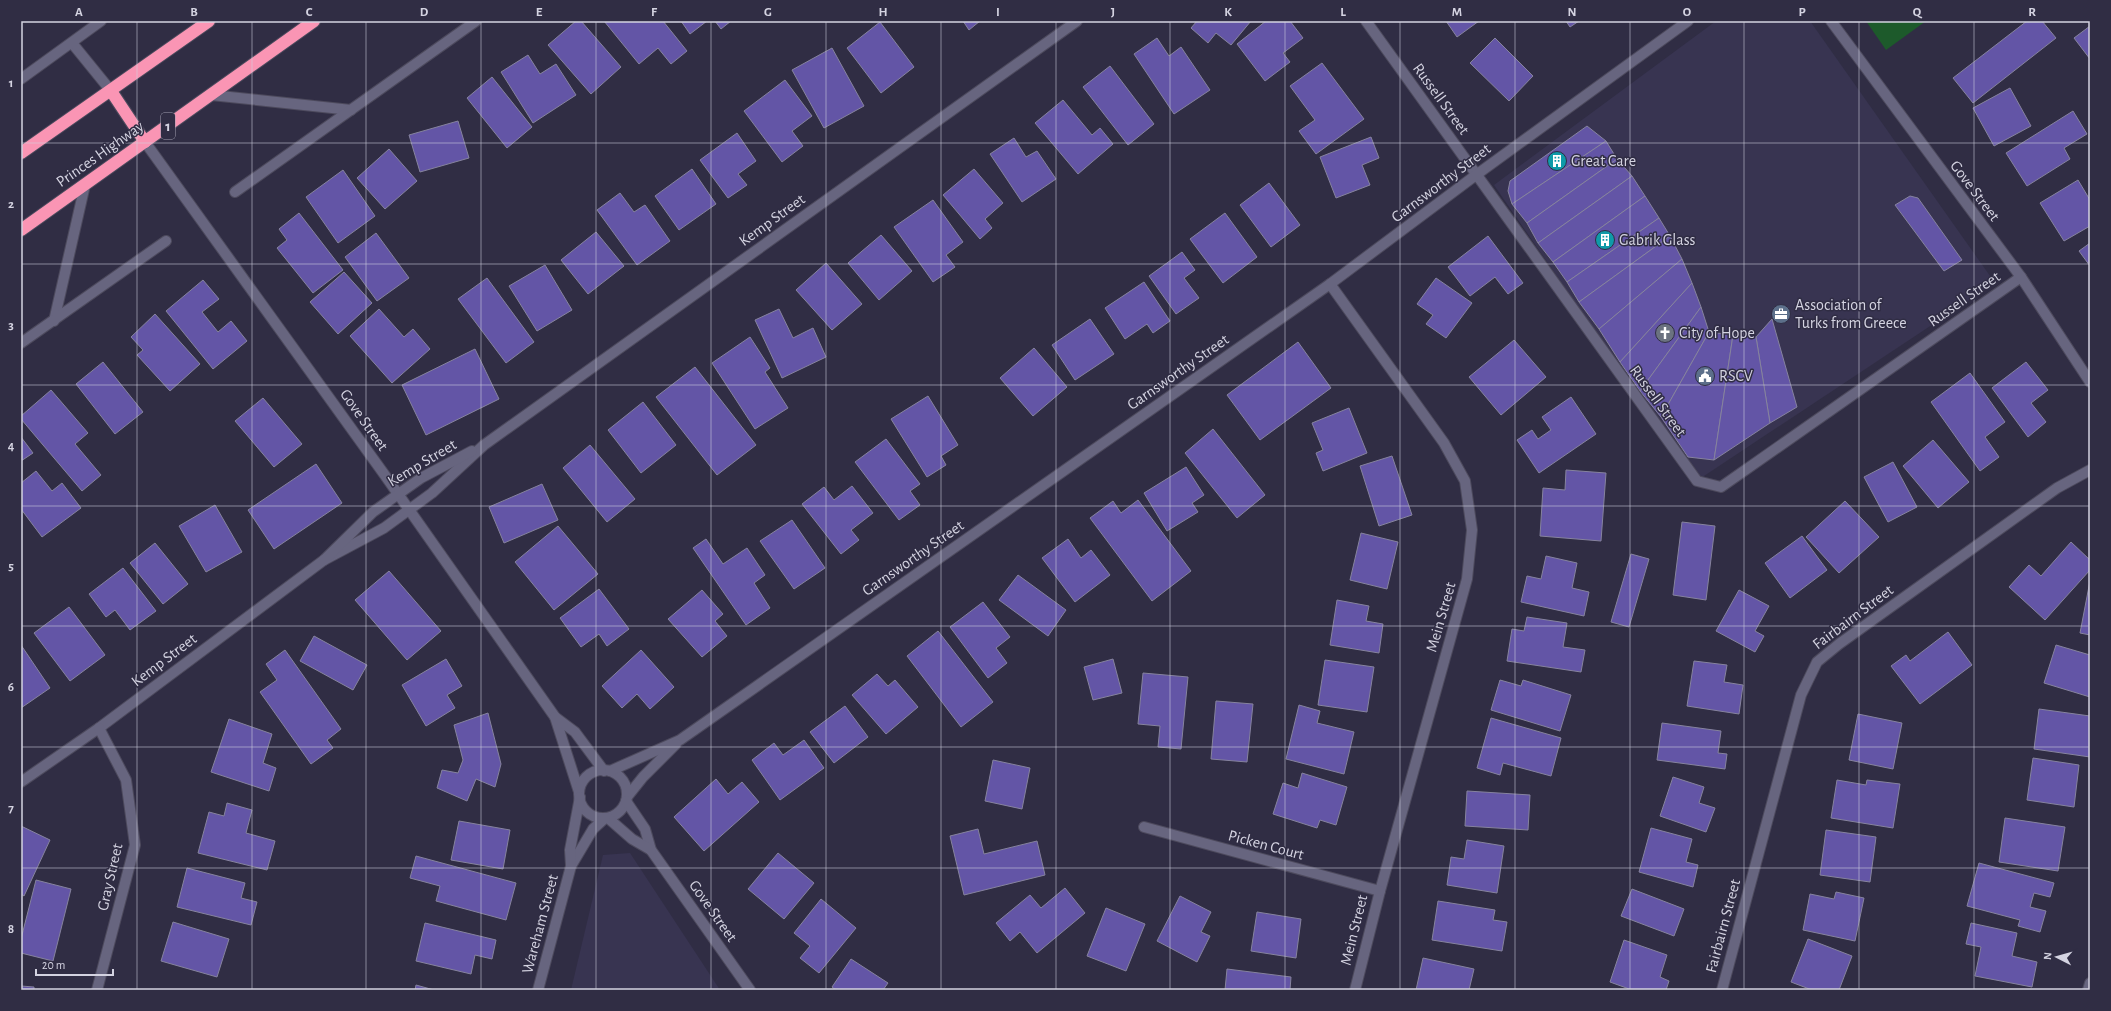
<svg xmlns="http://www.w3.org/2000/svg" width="2111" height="1011" font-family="'Alegreya Sans',sans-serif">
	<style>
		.built { fill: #383451 }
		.green { fill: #1d5a2b }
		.building { fill: #6355a6; stroke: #86839e }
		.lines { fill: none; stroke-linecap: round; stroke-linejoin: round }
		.street-casing { stroke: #4d4a5d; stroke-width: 12 }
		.highway-casing { stroke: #4d4a5d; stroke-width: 14 }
		.street { stroke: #67657f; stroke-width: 10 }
		.highway { stroke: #fa95b4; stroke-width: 12 }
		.grid { fill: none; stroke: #d4d3e1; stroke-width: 1; stroke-opacity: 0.55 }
		.labels { text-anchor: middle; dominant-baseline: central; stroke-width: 3; stroke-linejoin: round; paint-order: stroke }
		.shield { fill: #302d44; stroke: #a3a1b2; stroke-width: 1 }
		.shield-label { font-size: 15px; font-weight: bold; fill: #d4d3e1 }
		.street-label { font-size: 16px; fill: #d4d3e1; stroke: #302d44 }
		.poi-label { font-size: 16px; fill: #d4d3e1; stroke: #302d44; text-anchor: start }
		.neatline { fill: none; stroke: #d4d3e1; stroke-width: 1.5 }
		.grid-label { font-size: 13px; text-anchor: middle; font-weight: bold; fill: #d4d3e1 }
	</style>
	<rect width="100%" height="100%" fill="#302d44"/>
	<g class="built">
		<path d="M1716 21H1810L1995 283 1701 478 1658 423 1494 185Z"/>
		<path d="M630 853 720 990H571L603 855Z"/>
	</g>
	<path class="green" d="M1866 21H1926L1886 50Z"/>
	<g class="building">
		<path d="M576 21H581L621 67 591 94 548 45Z"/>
		<path d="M604 21H663L687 51 671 64 658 48 639 64Z"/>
		<path d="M681 21H707L690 34Z"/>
		<path d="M715 21H731L721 29Z"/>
		<path d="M963 21H980L969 30Z"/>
		<path d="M1197 21H1251L1231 45 1216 33 1208 43 1191 28Z"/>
		<path d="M1266 21H1290L1303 38 1283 53 1290 62 1265 81 1237 44Z"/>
		<path d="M1446 21H1479L1457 37Z"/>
		<path d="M1566 21H1579L1570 27Z"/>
		<path d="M2027 21H2042L2056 38 1973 103 1953 78Z"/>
		<path d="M880 22 914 67 881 93 847 48Z"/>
		<path d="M2090 26V59L2074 38Z"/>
		<path d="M1157 38 1169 56 1181 47 1210 90 1174 114 1134 54Z"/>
		<path d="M1495 38 1533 76 1509 101 1470 63Z"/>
		<path d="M832 48 864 106 824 128 792 70Z"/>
		<path d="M528 55 540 74 556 64 576 95 533 123 501 72Z"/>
		<path d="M1322 63 1364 119 1316 154 1299 131 1315 120 1290 86Z"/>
		<path d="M1110 66 1154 124 1128 145 1083 87Z"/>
		<path d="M492 77 532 127 507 148 467 98Z"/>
		<path d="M785 80 812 116 792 131 803 146 782 162 744 111Z"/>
		<path d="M2010 88 2031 126 1994 146 1973 108Z"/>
		<path d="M1063 100 1092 135 1100 128 1113 144 1078 174 1035 123Z"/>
		<path d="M2073 111 2087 134 2064 148 2070 159 2027 186 2006 153Z"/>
		<path d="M458 121 469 158 420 172 409 135Z"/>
		<path d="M1587 126 1606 141 1512 204 1508 191 1510 181Z"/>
		<path d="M737 133 756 161 738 174 747 185 728 198 700 160Z"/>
		<path d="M1371 137 1379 158 1362 165 1370 185 1336 198 1320 157Z"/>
		<path d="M1014 138 1026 157 1037 151 1056 179 1022 202 990 154Z"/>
		<path d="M1606 141 1617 159 1527 223 1512 204Z"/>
		<path d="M389 149 417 181 385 209 357 178Z"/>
		<path d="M1617 159 1632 176 1538 243 1527 223Z"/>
		<path d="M692 169 716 204 679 230 655 196Z"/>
		<path d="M974 169 1003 203 985 219 992 228 980 239 943 195Z"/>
		<path d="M343 170 375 216 338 243 306 197Z"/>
		<path d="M1632 176 1645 196 1553 262 1538 243Z"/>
		<path d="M2078 180 2090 200V226L2064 241 2040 203Z"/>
		<path d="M1269 183 1300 225 1271 247 1240 205Z"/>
		<path d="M620 193 634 212 645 205 670 241 637 265 597 210Z"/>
		<path d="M1645 196 1659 218 1567 282 1553 262Z"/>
		<path d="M1910 196 1918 198 1962 260 1944 271 1895 205Z"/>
		<path d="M933 200 963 242 946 255 955 267 933 282 894 227Z"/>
		<path d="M299 213 343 270 313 293 277 248 287 240 279 229Z"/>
		<path d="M1225 213 1257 257 1223 283 1190 239Z"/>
		<path d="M1659 218 1670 236 1579 302 1567 282Z"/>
		<path d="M596 232 624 266 588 294 561 260Z"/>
		<path d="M376 233 409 278 377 301 345 257Z"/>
		<path d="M881 235 912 271 879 300 848 263Z"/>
		<path d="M1488 236 1523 283 1508 294 1495 277 1470 296 1448 267Z"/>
		<path d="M1670 236 1682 259 1599 329 1579 302Z"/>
		<path d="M2090 243V266L2079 251Z"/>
		<path d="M1182 252 1195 270 1184 278 1199 298 1176 314 1149 276Z"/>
		<path d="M1682 259 1692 283 1620 362 1599 329Z"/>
		<path d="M826 263 862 304 832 330 796 290Z"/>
		<path d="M545 265 572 310 537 331 509 286Z"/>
		<path d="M344 272 372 303 338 334 310 302Z"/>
		<path d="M487 278 534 342 506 363 458 299Z"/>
		<path d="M1436 278 1472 303 1446 338 1426 324 1433 315 1417 304Z"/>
		<path d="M203 280 219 299 202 312 218 332 231 321 247 341 213 369 166 311Z"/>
		<path d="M1144 282 1170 321 1153 333 1147 324 1125 339 1105 308Z"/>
		<path d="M1692 283 1701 307 1640 391 1620 362Z"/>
		<path d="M1701 307 1709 332 1661 417 1640 391Z"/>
		<path d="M379 309 404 337 413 329 430 349 392 383 350 336Z"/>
		<path d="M779 309 793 338 813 328 826 357 782 378 755 320Z"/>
		<path d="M155 314 200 364 170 391 137 355 143 350 131 337Z"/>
		<path d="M1090 319 1114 354 1075 380 1052 345Z"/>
		<path d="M1772 319 1797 407 1770 423 1756 337Z"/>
		<path d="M1709 332 1733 335 1714 460 1688 457 1661 417Z"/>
		<path d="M1733 335 1756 337 1770 423 1714 460Z"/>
		<path d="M750 337 770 368 765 372 788 408 755 429 712 363Z"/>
		<path d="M1514 340 1546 377 1501 415 1469 377Z"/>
		<path d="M1298 342 1331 388 1260 440 1227 395Z"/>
		<path d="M1034 348 1067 387 1033 416 1000 378Z"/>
		<path d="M475 349 499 399 426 435 402 385Z"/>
		<path d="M103 362 143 412 115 434 76 384Z"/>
		<path d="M2026 362 2048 390 2031 403 2046 422 2028 437 1992 388Z"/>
		<path d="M695 367 756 445 717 475 656 397Z"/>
		<path d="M1970 373 2005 422 1985 437 1999 457 1980 471 1931 402Z"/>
		<path d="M51 390 88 433 75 444 101 475 82 491 21 419V416Z"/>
		<path d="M928 396 958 445 941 456 946 465 927 477 891 419Z"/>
		<path d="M1571 397 1596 434 1539 473 1517 440 1532 430 1538 439 1551 430 1542 417Z"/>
		<path d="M263 398 302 444 274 467 235 421Z"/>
		<path d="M643 402 676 445 641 473 608 430Z"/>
		<path d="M1349 408 1367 453 1323 471 1316 453 1323 450 1312 423Z"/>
		<path d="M1213 429 1265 495 1237 518 1185 453Z"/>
		<path d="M21 437 33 453 21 461Z"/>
		<path d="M886 439 920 484 910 491 920 505 899 520 855 462Z"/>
		<path d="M1933 440 1969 482 1938 508 1903 466Z"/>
		<path d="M590 445 635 499 607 522 563 468Z"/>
		<path d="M1392 456 1412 515 1379 526 1360 466Z"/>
		<path d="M1893 462 1917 507 1888 522 1864 477Z"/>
		<path d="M316 464 342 503 274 549 248 510Z"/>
		<path d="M1186 467 1204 495 1192 503 1198 512 1167 531 1144 493Z"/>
		<path d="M1566 470 1606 473 1601 541 1540 536 1543 488 1565 490Z"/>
		<path d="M36 471 52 491 62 483 81 508 42 537 21 509V483Z"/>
		<path d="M542 484 558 520 504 543 489 507Z"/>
		<path d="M852 486 873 513 851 530 859 540 841 554 802 504 824 487 834 500Z"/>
		<path d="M1138 500 1191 571 1152 601 1090 518 1113 501 1121 513Z"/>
		<path d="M1845 501 1879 537 1839 573 1806 537Z"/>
		<path d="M215 505 242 552 206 572 179 526Z"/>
		<path d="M792 520 825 568 794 589 760 541Z"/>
		<path d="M1682 522 1715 526 1706 600 1673 595Z"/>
		<path d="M558 526 598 574 554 610 515 562Z"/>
		<path d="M1361 533 1398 542 1387 589 1350 580Z"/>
		<path d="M1802 536 1827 570 1790 598 1765 563Z"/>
		<path d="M706 539 723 564 747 548 765 575 754 583 770 608 746 625 693 548Z"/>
		<path d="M1068 539 1081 558 1091 550 1110 575 1075 602 1042 558Z"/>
		<path d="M2071 542 2090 560V570L2045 620 2009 587 2029 565 2041 576Z"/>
		<path d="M155 543 188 584 163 604 130 563Z"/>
		<path d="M1631 554 1649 559 1629 627 1611 622Z"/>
		<path d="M1546 556 1577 563 1572 588 1589 592 1584 616 1521 602 1527 576 1541 579Z"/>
		<path d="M123 568 156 611 130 630 115 610 106 617 89 594Z"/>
		<path d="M389 571 441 631 407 660 355 600Z"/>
		<path d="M1018 575 1066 610 1048 636 999 600Z"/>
		<path d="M2090 581V635L2080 633Z"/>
		<path d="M599 589 629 629 607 646 599 634 581 647 560 618Z"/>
		<path d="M702 590 723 614 715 621 727 636 702 657 668 619Z"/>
		<path d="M1739 590 1769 606 1755 631 1764 636 1755 652 1716 631Z"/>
		<path d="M1337 600 1369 606 1366 621 1383 624 1379 653 1330 645Z"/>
		<path d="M983 602 1010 637 996 648 1007 663 988 678 950 627Z"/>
		<path d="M69 607 105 655 70 681 34 633Z"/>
		<path d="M1527 617 1567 623 1563 647 1585 650 1581 672 1507 661 1512 629 1524 631Z"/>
		<path d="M938 631 993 702 961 727 907 656Z"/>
		<path d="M1948 632 1972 665 1920 704 1891 666 1906 655 1910 661Z"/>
		<path d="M314 636 367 665 353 690 300 661Z"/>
		<path d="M21 645 50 688 21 708Z"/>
		<path d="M2056 645 2090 655V697L2044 683Z"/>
		<path d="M285 650 341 729 327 740 333 748 311 764 260 692 277 680 266 664Z"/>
		<path d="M641 650 674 687 650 709 637 694 622 708 602 686Z"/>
		<path d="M446 659 462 686 447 695 455 708 426 726 402 685Z"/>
		<path d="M1113 659 1122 693 1093 700 1084 667Z"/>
		<path d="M1325 660 1374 667 1367 712 1318 705Z"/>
		<path d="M1694 661 1727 665 1724 682 1743 685 1739 714 1687 706Z"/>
		<path d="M1143 673 1188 677 1181 749 1158 747 1160 726 1138 724Z"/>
		<path d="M877 674 888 686 895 680 918 707 886 734 852 695Z"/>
		<path d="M1500 680 1521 686 1523 680 1571 695 1560 731 1491 710Z"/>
		<path d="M1216 701 1253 704 1247 762 1211 759Z"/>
		<path d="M1299 705 1320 711 1317 723 1354 732 1344 774 1286 759Z"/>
		<path d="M845 706 868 737 834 763 810 732Z"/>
		<path d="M2039 709 2090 716V757L2034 749Z"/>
		<path d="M488 713 501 764 495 787 476 779 467 801 437 788 442 770 458 773 463 760 454 725Z"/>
		<path d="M1858 714 1902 723 1893 769 1849 760Z"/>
		<path d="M1491 718 1561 738 1551 776 1503 763 1500 775 1477 768Z"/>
		<path d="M229 719 272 734 263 763 276 768 269 791 211 772Z"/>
		<path d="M1662 723 1721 731 1718 753 1727 754 1725 769 1657 760Z"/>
		<path d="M804 740 824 768 780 800 752 760 774 743 783 755Z"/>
		<path d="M2033 758 2079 765 2074 807 2027 800Z"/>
		<path d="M993 760 1030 768 1022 809 985 801Z"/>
		<path d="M1302 773 1347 787 1336 825 1320 820 1317 828 1273 814 1283 783 1298 788Z"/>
		<path d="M1673 777 1704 787 1699 803 1715 808 1706 832 1660 816Z"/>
		<path d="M716 779 728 794 742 782 759 802 704 851 674 817Z"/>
		<path d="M1837 780 1866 785 1867 780 1900 784 1893 828 1831 818Z"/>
		<path d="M1467 791 1530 795 1528 830 1465 826Z"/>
		<path d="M227 803 252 810 246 833 275 841 267 870 198 853 209 812 224 816Z"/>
		<path d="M2005 818 2065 827 2058 871 1999 862Z"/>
		<path d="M459 821 510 830 503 869 451 860Z"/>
		<path d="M21 826 50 840 24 896 21 894Z"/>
		<path d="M1651 828 1692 839 1686 862 1698 865 1693 887 1639 872Z"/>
		<path d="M978 829 984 854 1037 841 1045 875 964 895 950 836Z"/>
		<path d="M1826 830 1876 837 1870 882 1820 875Z"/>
		<path d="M1467 840 1504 846 1497 893 1447 885 1451 857 1464 859Z"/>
		<path d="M778 853 814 883 784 919 748 889Z"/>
		<path d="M416 856 516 883 506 920 436 901 440 886 410 878Z"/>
		<path d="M1979 863 2054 883 2050 897 2034 893 2030 907 2046 911 2040 932 2018 926 2020 920 1967 906Z"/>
		<path d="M187 868 245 883 241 898 257 902 251 925 177 907Z"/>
		<path d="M36 880 71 889 53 961 21 953V939Z"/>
		<path d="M1065 888 1085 913 1037 953 1020 932 1010 941 996 923 1030 895 1041 908Z"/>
		<path d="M1632 889 1684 909 1674 936 1621 916Z"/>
		<path d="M1836 892 1864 898 1855 941 1803 930 1810 894 1834 899Z"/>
		<path d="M1180 896 1211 912 1201 932 1210 936 1197 962 1157 941Z"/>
		<path d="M821 899 856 928 819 973 800 958 810 946 794 933Z"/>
		<path d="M1438 901 1495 910 1493 920 1507 922 1502 951 1432 940Z"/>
		<path d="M1106 908 1145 924 1126 971 1087 956Z"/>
		<path d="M1257 912 1301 919 1296 958 1251 951Z"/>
		<path d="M173 922 229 939 217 977 161 961Z"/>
		<path d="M425 923 496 940 492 959 475 955 471 974 416 961Z"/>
		<path d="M1971 923 2017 933 2012 956 2037 962 2032 987 1975 976 1981 947 1966 944Z"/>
		<path d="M1808 939 1852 956 1839 990H1812L1791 982Z"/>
		<path d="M1624 940 1667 955 1660 977 1669 981 1666 990H1632L1610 982Z"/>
		<path d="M1423 958 1474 969 1469 990H1416Z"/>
		<path d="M851 959 888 983 883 990H836L832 987Z"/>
		<path d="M1227 969 1291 977 1290 990H1225Z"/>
		<path d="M416 985 434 990H415Z"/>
		<path d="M21 986 34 987V990H21Z"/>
	</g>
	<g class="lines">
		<g class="street-casing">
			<g id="street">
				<path d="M1366 21 1697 481 1721 487 2021 277"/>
				<path d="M1831 21 2021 277 2090 382"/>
				<path d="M72 43 111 91"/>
				<path d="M21 79 101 21"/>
				<path d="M211 95 351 110"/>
				<path d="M145 142 384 474 555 717 579 792"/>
				<path d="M235 192 476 21"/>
				<path d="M1330 284 1444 443 1465 481 1472 530 1467 579 1380 891 1355 990"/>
				<path d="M54 321 85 185"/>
				<path d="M21 343 166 241"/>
				<path d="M324 560 384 528 432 493 484 445 1077 21"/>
				<path d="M555 717 575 732 604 771"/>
				<circle cx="603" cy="794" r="24"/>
				<path d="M610 771 680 740 1330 284 1476 175 1688 21"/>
				<path d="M21 782 99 728 324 560 373 512 421 478 472 451"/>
				<path d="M627 797 643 777 676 744"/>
				<path d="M626 801 645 829 651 850 750 990"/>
				<path d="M608 818 632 839 651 850"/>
				<path d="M1144 827 1380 891"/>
				<path d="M571 866 593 829 605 818"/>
				<path d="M97 990 135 845 126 780 99 728"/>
				<path d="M538 990 571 866 570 850 580 797"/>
				<path d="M1722 990 1801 695 1817 662 1839 644 2057 488 2090 470"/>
				<path d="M2088 990 2090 983"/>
			</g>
		</g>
		<g class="highway-casing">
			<g id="highway">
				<path d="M111 91 145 142"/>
				<path d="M21 153 209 21"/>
				<path d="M21 230 314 21"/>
			</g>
		</g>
		<use href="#street" class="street"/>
		<use href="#highway" class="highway"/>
	</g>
	<path class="grid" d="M137 21V990M252 21V990M366 21V990M481 21V990M596 21V990M711 21V990M826 21V990M941 21V990M1056 21V990M1170 21V990M1285 21V990M1400 21V990M1515 21V990M1630 21V990M1744 21V990M1859 21V990M1974 21V990M21 143H2090M21 264H2090M21 385H2090M21 506H2090M21 626H2090M21 747H2090M21 868H2090"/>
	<defs>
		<g id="building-disc" transform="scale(1)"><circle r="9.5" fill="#0f9aa8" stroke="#302d44"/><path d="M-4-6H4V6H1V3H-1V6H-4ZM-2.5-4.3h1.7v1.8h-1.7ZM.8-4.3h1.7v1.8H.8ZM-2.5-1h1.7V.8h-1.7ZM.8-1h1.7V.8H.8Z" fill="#fff"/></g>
		<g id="office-disc" transform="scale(1)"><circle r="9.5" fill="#5c6f8a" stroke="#302d44"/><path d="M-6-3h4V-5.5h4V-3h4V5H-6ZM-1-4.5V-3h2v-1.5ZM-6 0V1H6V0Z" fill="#fff"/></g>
		<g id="church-disc" transform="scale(1)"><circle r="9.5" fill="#6b7280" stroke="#302d44"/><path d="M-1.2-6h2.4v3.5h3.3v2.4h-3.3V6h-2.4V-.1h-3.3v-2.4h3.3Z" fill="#fff"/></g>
		<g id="civic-disc" transform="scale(1)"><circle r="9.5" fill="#5c6f8a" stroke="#302d44"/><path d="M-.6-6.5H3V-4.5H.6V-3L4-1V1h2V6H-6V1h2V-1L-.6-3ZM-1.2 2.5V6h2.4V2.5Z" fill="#fff"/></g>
	</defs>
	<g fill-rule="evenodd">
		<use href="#building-disc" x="1557" y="161"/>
		<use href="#building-disc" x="1605" y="240"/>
		<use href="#office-disc" x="1781" y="314"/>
		<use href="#church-disc" x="1665" y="333"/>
		<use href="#civic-disc" x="1705" y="376"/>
	</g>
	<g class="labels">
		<rect class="shield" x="161" y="113" width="14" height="26" rx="3"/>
		<g class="shield-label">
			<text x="168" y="126">1</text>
		</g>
		<g class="street-label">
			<text transform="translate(1441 99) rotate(54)">Russell Street</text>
			<text transform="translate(100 154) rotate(-35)">Princes Highway</text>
			<text transform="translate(1441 183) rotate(-37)">Garnsworthy Street</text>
			<text transform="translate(1975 191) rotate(53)">Gove Street</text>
			<text transform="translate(772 220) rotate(-36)">Kemp Street</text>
			<text transform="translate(1964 299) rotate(-35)">Russell Street</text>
			<text transform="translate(1178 372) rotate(-35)">Garnsworthy Street</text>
			<text transform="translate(1658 401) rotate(54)">Russell Street</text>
			<text transform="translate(364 420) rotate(55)">Gove Street</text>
			<text transform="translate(422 463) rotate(-31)">Kemp Street</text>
			<text transform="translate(913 558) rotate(-35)">Garnsworthy Street</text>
			<text transform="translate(1441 617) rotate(-74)">Mein Street</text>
			<text transform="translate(1853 617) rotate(-37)">Fairbairn Street</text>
			<text transform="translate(164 660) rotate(-37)">Kemp Street</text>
			<text transform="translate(1266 845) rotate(15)">Picken Court</text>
			<text transform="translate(110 877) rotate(-77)">Gray Street</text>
			<text transform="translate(713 911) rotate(55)">Gove Street</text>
			<text transform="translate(540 924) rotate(-75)">Wareham Street</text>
			<text transform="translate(1723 926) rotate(-75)">Fairbairn Street</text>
			<text transform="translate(1354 930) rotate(-76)">Mein Street</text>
		</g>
		<g class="poi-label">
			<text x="1571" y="161">Great Care</text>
			<text x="1619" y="240">Gabrik Glass</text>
			<text x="1795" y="305">Association of<tspan x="1795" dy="18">Turks from Greece</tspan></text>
			<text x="1679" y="333">City of Hope</text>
			<text x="1719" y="376">RSCV</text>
		</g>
	</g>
	<rect width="2111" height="1011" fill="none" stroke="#302d44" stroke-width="44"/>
	<g transform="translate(2057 957) rotate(276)" stroke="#302d44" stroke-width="3" paint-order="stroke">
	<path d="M0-3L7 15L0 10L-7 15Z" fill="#d4d3e1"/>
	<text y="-6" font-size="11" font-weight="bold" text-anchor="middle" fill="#d4d3e1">N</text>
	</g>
	<path d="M36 969v6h77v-6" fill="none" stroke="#d4d3e1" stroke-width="2"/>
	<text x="42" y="969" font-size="12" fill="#d4d3e1" stroke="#302d44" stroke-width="3" paint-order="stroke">20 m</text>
	<rect x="22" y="22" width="2067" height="967" class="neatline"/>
	<g class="grid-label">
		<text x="79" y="16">A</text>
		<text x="194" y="16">B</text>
		<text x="309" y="16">C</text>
		<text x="424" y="16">D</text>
		<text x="539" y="16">E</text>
		<text x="654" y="16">F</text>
		<text x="768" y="16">G</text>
		<text x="883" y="16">H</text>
		<text x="998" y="16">I</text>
		<text x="1113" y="16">J</text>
		<text x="1228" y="16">K</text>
		<text x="1343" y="16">L</text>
		<text x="1457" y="16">M</text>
		<text x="1572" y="16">N</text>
		<text x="1687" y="16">O</text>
		<text x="1802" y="16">P</text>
		<text x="1917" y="16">Q</text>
		<text x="2032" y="16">R</text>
		<text x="11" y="87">1</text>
		<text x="11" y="208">2</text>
		<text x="11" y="329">3</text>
		<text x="11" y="450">4</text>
		<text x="11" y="570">5</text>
		<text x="11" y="691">6</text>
		<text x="11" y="812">7</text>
		<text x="11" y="933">8</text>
	</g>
</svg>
